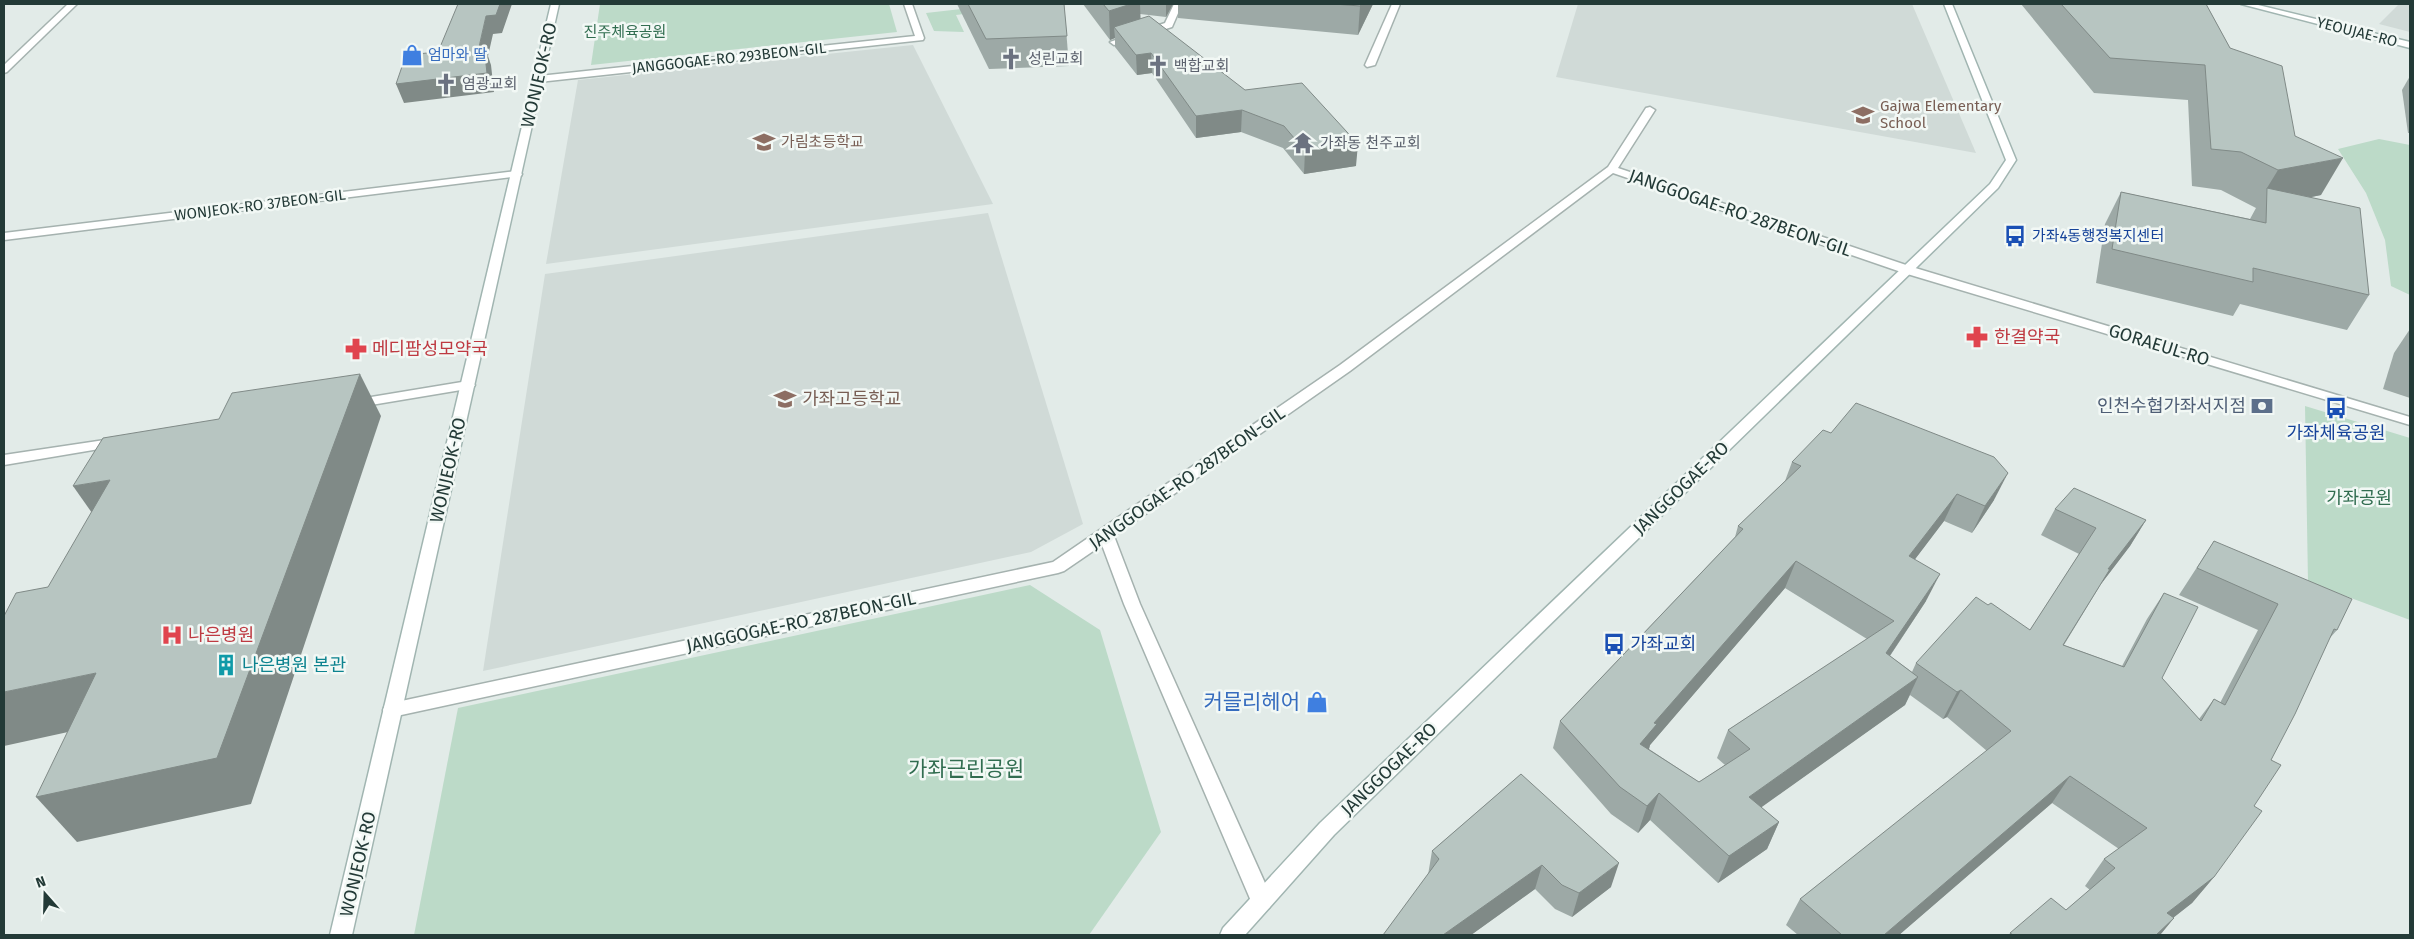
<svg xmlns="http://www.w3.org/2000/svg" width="2414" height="939" font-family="'Fira Sans','Noto Sans KR',sans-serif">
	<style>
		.built { fill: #d0dad7 }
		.green { fill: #bcdac8 }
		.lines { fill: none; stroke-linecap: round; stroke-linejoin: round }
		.street-casing { stroke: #a5b2af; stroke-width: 3 }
		.secondary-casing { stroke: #a1b5b1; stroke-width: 3 }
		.street { fill: #fff; fill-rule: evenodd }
		.secondary { fill: #fff; fill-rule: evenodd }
		.wall { fill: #9da9a6; fill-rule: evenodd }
		.shaded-wall { fill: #808a87 }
		.building { fill: #b7c5c1; stroke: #808a87; fill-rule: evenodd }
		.labels { text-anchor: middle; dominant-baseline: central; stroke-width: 5; stroke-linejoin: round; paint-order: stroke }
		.far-park-label { font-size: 15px; fill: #316d50; stroke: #f2f8f5 }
		.far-street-label { font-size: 15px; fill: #233a37; stroke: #f2f8f5 }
		.far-shop-label { font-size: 15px; fill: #366cbe; stroke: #f2f8f5; text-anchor: start }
		.far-worship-label { font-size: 15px; fill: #5b616d; stroke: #f2f8f5; text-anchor: start }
		.far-education-label { font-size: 15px; fill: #785e54; stroke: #f2f8f5; text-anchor: start }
		.far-transit-label { font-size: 15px; fill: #164399; stroke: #f2f8f5; text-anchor: start }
		.street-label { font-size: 18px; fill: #233a37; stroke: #f2f8f5 }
		.health-label { font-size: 18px; fill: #be3a42; stroke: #f2f8f5; text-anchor: start }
		.education-label { font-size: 18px; fill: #785e54; stroke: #f2f8f5; text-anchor: start }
		.service-label { font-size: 18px; fill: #4e5e75; stroke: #f2f8f5; text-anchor: end }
		.transit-label { font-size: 18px; fill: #164399; stroke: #f2f8f5 }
		.park-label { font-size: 18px; fill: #316d50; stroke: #f2f8f5 }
		.culture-label { font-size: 18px; fill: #0d838f; stroke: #f2f8f5; text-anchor: start }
		.near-shop-label { font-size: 21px; fill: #366cbe; stroke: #f2f8f5; text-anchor: end }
		.near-park-label { font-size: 21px; fill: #316d50; stroke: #f2f8f5 }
	</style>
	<rect width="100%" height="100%" fill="#e2ebe8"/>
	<g class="built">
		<path d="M1578 4H1912L1976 153 1556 77Z"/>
		<path d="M2399 4H2410V32L2379 24Z"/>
		<path d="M913 45 993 204 546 264 578 80Z"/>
		<path d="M988 213 1083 524 1031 552 483 671 545 274Z"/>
	</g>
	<g class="green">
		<path d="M600 4H889L897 32 591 65Z"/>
		<path d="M970 8 972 13 956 15 964 32 934 31 926 13Z"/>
		<path d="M2379 139 2410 145V295L2391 286 2385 240 2366 193 2338 149Z"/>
		<path d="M2305 406 2410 438V620L2308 582Z"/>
		<path d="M1030 585 1100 630 1161 832 1089 935H414L458 708Z"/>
	</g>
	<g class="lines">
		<g class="street-casing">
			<g id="street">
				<path d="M68 4H77L7 72 4 73V65Z"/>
				<path d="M904 4H912L924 38 923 40 539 82 534 79 539 76 915 36Z"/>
				<path d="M1174 4H1182L1172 27 1114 45 1110 42 1165 23Z"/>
				<path d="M1392 4H1400L1375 65 1367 67 1365 65Z"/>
				<path d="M1650 107 1655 110 1618 168 1912 267 2410 417V425L1904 273 1613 173 1350 371 1114 536 1140 604 1273 901 1269 908 1262 910 1255 908 1251 901 1124 604 1102 545 1064 571 1058 573 392 717 385 715 383 710 385 705 392 703 1053 562 1340 365 1608 167 1646 108Z"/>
				<path d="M517 171 522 174 521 176 4 240V233Z"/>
				<path d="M468 381 475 385 473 388 353 408 346 404 353 400Z"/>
				<path d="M118 438 123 439 125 442 123 445 4 465V455Z"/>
			</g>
		</g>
		<g class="secondary-casing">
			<g id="secondary">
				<path d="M551 4H559L352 935H330Z"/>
				<path d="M1944 4H1952L2016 160 1998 188 1334 835 1245 935H1220L1223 928 1320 823 1990 184 2006 160Z"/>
				<path d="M2241 4H2254L2410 42V48Z"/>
			</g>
		</g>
		<use href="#street" class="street"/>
		<use href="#secondary" class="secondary"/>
	</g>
	<g class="wall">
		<path d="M957 4H1064L1069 66 989 69Z"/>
		<path d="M1083 4H1173L1166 17 1140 14V19L1356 166 1304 174 1283 148 1241 132 1196 138 1152 73 1137 75 1115 47V38L1110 40Z"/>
		<path d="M1178 4H1373L1358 35 1178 18Z"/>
		<path d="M2021 4H2206L2230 48 2295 136 2321 195 2311 197 2369 295 2347 330 2240 304 2233 316 2096 283 2105 224 2121 192 2250 219 2256 208 2221 190 2192 186 2188 100 2094 93Z"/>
		<path d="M2410 76V133H2408L2402 90Z"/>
		<path d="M2410 329V398L2383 389 2394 353Z"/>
		<path d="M1792 462 1994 500 1972 533 1944 521 1915 559 1926 601 1890 656 1912 672 1916 663 2030 630 2079 554 2041 535 2055 509 2146 520 2130 546 2101 584 2064 645 2122 666 2147 619 2164 593 2162 678 2199 719 2214 699 2220 703 2258 630 2179 595 2214 541 2337 630 2329 639 2271 760 2254 806 2214 877 2192 903 2173 918H2174L2160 935H2009L2010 933 2066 910 2090 890 2085 886 2104 859 2119 849 2052 803 1899 935H1798L1786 925 1800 899 1987 751 1947 717 1943 719 1910 695 1905 705 1761 807 1779 822 1767 849 1718 883 1650 820 1638 833 1611 814 1553 748 1560 721 1735 537 1738 526 1785 481ZM1785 588 1867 639 1728 730 1717 758 1725 765 1699 782 1649 749 1650 745Z"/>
		<path d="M1521 774 1611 887 1572 917 1555 909 1535 889 1471 935H1383L1428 875 1432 851Z"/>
	</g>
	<g class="shaded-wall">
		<path d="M500 4H512L502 33 493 34 488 56 491 65 494 92 404 103 396 84 479 47 486 16Z"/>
		<path d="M1131 4H1140L1141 29 1114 27 1115 38 1110 40 1109 11Z"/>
		<path d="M1166 4H1173L1166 17Z"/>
		<path d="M1362 4H1373L1358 35 1360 6Z"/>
		<path d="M1151 53 1152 73 1137 75 1136 55Z"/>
		<path d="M1242 110 1241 132 1196 138V116Z"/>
		<path d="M1358 144 1356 166 1304 174 1305 151Z"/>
		<path d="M2343 158 2321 195 2267 206V188L2278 170Z"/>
		<path d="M360 374 381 416 251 804 77 842 36 797Z"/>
		<path d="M2008 473 1994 500 1972 533 1985 506Z"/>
		<path d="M110 480 104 530 73 486Z"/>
		<path d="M1957 494 1944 521 1897 583 1909 556Z"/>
		<path d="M2146 520 2130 546 2101 584 2108 569Z"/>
		<path d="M1796 561 1785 588 1650 745 1648 752 1640 744 1654 723Z"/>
		<path d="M1940 574 1926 601 1873 681 1886 653Z"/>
		<path d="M96 673 132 718 4 746V692Z"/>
		<path d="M1918 677 1905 705 1738 824 1749 797Z"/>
		<path d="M1961 690 1947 717 1943 719 1957 692Z"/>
		<path d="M2070 776 2052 803 1899 935H1884Z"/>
		<path d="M1659 793 1650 820 1638 833 1647 806Z"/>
		<path d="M1779 822 1767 849 1718 883 1729 856Z"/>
		<path d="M1619 863 1611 887 1572 917 1579 893Z"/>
		<path d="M1542 865 1535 889 1471 935H1443Z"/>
		<path d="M2214 877 2192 903 2151 935 2167 913Z"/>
		<path d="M2174 918 2160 935H2156Z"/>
	</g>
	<g class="building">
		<path d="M458 4H500L496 15 486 16 479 47H484L487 73 396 84 406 55 438 52Z"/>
		<path d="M968 4H1064L1067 36 986 39Z"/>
		<path d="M1103 4H1131L1109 11Z"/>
		<path d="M1334 4H1362L1360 6Z"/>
		<path d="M2061 4H2206L2230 48 2282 66 2295 136 2343 158 2278 170 2241 152 2211 149 2205 65 2110 58Z"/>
		<path d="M1149 16 1245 90 1302 83 1358 144 1305 151 1284 126 1242 110 1196 116 1151 53 1136 55 1114 27Z"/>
		<path d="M2267 188 2360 208 2369 295 2253 268V282L2112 249 2121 192 2266 223Z"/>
		<path d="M360 374 217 758 36 797 96 673 4 692V616L16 593 48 587 110 480 73 486 103 438 219 419 232 393Z"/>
		<path d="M1856 403 1994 457 2008 473 1985 506 1957 494 1909 556 1940 574 1886 653 1918 677 1749 797 1779 822 1729 856 1659 793 1647 806 1620 787 1560 721 1743 529 1738 526 1801 466 1792 462 1823 430 1831 433ZM1796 561 1894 621 1728 730 1750 749 1699 782 1640 744 1657 724 1654 723Z"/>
		<path d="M2074 488 2146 520 2108 569H2110L2063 645 2124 667 2164 593 2198 607 2162 678 2201 721 2214 699 2225 705 2278 604 2197 568 2214 541 2352 599 2337 630 2334 629 2295 714 2271 760 2281 765 2254 806 2262 811 2214 877 2167 913 2174 918 2156 935H2013L2010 933 2051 898 2066 910 2115 868 2104 859 2147 828 2070 776 1884 935H1842L1800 899 2011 731 1961 690 1957 692 1916 663 1976 597 1988 605 1991 603 2030 630 2096 528 2055 509Z"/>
		<path d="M1521 774 1619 863 1579 893 1562 885 1542 865 1443 935H1383L1439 859 1432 851Z"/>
	</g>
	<defs>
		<g id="shop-bare" transform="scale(1.725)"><path d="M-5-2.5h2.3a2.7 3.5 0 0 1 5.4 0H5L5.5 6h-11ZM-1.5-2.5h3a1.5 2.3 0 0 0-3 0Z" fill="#3f7fe0" stroke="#f2f8f5" stroke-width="2.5" paint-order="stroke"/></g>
		<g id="church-bare" transform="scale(1.725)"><path d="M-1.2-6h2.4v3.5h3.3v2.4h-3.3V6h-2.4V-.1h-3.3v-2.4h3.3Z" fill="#6b7280" stroke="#f2f8f5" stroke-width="2.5" paint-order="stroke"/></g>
		<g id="school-bare" transform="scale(1.725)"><path d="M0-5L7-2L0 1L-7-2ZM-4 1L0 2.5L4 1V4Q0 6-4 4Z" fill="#8d6e63" stroke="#f2f8f5" stroke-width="2.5" paint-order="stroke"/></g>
		<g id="temple-bare" transform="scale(1.725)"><path d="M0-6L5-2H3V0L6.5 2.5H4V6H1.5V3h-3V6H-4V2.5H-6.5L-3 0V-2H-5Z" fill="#6b7280" stroke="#f2f8f5" stroke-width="2.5" paint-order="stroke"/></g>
		<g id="bus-bare" transform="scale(1.725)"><path d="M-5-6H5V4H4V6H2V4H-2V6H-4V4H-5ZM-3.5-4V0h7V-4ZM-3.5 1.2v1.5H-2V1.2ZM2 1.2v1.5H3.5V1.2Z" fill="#1a4fb4" stroke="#f2f8f5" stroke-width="2.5" paint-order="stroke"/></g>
		<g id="pharmacy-bare" transform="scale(1.725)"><path d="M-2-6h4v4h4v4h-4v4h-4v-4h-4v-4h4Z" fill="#e0444e" stroke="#f2f8f5" stroke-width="2.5" paint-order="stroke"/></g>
		<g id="bank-bare" transform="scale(1.725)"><path d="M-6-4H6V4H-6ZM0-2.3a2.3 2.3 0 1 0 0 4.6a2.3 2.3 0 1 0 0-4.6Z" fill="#5c6f8a" stroke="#f2f8f5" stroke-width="2.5" paint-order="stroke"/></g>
		<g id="hospital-bare" transform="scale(1.725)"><path d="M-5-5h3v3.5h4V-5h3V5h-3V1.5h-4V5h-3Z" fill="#e0444e" stroke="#f2f8f5" stroke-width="2.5" paint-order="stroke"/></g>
		<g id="building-bare" transform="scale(1.725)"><path d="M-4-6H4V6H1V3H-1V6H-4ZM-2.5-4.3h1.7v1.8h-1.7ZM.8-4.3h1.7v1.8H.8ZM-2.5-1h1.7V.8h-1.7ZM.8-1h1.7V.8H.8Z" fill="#0f9aa8" stroke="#f2f8f5" stroke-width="2.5" paint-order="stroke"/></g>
	</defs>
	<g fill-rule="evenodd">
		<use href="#shop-bare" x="412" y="55"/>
		<use href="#church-bare" x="1011" y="59"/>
		<use href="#church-bare" x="1158" y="66"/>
		<use href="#church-bare" x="446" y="84"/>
		<use href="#school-bare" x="1863" y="115"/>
		<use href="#school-bare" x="764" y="142"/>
		<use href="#temple-bare" x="1303" y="143"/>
		<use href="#bus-bare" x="2015" y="236"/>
		<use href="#pharmacy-bare" x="1977" y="337"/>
		<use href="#pharmacy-bare" x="356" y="349"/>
		<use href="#school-bare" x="785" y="399"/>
		<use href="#bank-bare" x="2262" y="406"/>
		<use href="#bus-bare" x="2336" y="408"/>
		<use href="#hospital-bare" x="172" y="635"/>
		<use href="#bus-bare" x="1614" y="644"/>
		<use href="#building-bare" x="226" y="665"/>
		<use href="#shop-bare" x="1317" y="702"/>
	</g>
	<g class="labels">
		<g class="far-park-label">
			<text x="625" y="32">진주체육공원</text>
		</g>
		<g class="far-street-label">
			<text transform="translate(2357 32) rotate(14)">YEOUJAE-RO</text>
			<text transform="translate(729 58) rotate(-6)">JANGGOGAE-RO 293BEON-GIL</text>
			<text transform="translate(260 205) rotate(-7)">WONJEOK-RO 37BEON-GIL</text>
		</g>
		<g class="far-shop-label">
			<text x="428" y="55">엄마와 딸</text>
		</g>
		<g class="far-worship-label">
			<text x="1028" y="59">성린교회</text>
			<text x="1174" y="66">백합교회</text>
			<text x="462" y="84">염광교회</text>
			<text x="1320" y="143">가좌동 천주교회</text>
		</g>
		<g class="far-education-label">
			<text x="1880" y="106">Gajwa Elementary<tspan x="1880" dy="17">School</tspan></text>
			<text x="781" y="142">가림초등학교</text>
		</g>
		<g class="far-transit-label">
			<text x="2032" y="236">가좌4동행정복지센터</text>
		</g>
		<g class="street-label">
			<text transform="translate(539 75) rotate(-77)">WONJEOK-RO</text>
			<text transform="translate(1740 213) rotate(19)">JANGGOGAE-RO 287BEON-GIL</text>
			<text transform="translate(2159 345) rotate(17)">GORAEUL-RO</text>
			<text transform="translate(448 470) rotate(-77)">WONJEOK-RO</text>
			<text transform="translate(1187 478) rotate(-35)">JANGGOGAE-RO 287BEON-GIL</text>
			<text transform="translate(1681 488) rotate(-44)">JANGGOGAE-RO</text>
			<text transform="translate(801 622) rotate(-12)">JANGGOGAE-RO 287BEON-GIL</text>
			<text transform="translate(1389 769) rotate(-44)">JANGGOGAE-RO</text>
			<text transform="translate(358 864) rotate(-77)">WONJEOK-RO</text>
		</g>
		<g class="health-label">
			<text x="1994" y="337">한결약국</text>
			<text x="372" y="349">메디팜성모약국</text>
			<text x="188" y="635">나은병원</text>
		</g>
		<g class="education-label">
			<text x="802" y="399">가좌고등학교</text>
		</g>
		<g class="service-label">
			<text x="2246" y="406">인천수협가좌서지점</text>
		</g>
		<g class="transit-label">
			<text x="2336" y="433">가좌체육공원</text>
			<text x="1630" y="644" text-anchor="start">가좌교회</text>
		</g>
		<g class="park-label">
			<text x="2359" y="498">가좌공원</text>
		</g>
		<g class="culture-label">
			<text x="242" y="665">나은병원 본관</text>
		</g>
		<g class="near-shop-label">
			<text x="1300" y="702">커믈리헤어</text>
		</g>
		<g class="near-park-label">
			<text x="966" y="769">가좌근린공원</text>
		</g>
	</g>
	<rect width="2414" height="939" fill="none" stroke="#233a37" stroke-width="10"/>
	<g transform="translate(45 894) rotate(340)" stroke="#f2f8f5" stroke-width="4" paint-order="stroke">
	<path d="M0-4L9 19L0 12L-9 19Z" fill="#233a37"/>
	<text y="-8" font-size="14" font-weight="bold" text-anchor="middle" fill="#233a37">N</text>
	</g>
</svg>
